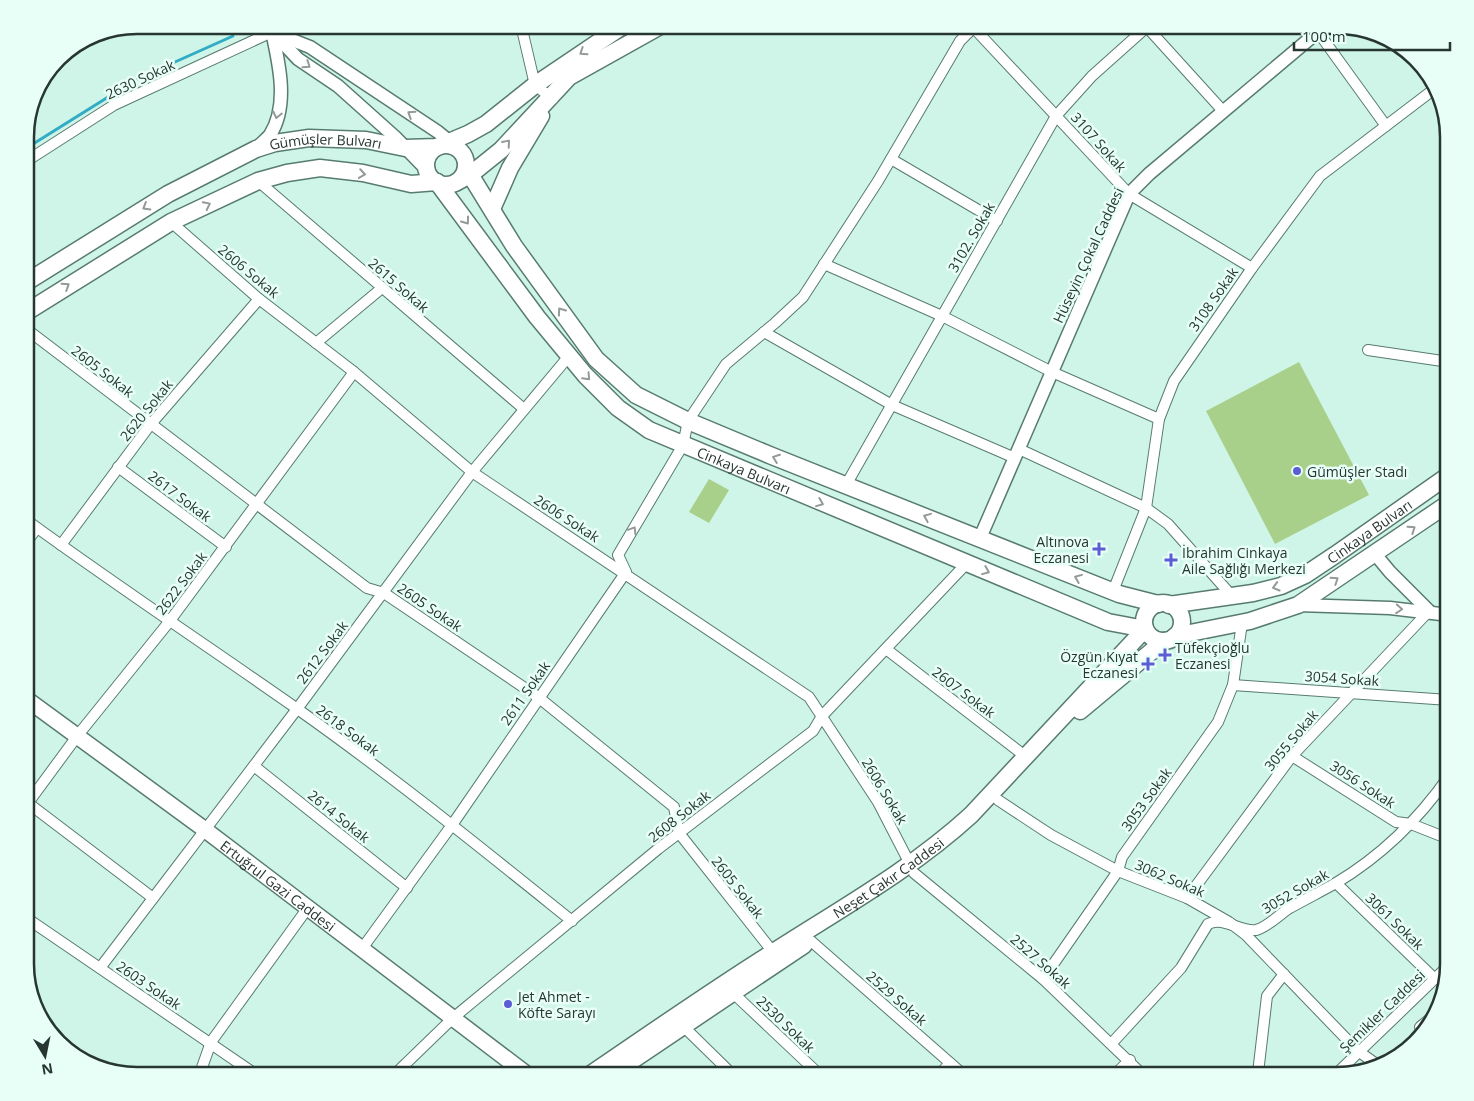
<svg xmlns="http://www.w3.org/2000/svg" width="1474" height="1101" font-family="'Open Sans',sans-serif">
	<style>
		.pitch { fill: #a9d08a }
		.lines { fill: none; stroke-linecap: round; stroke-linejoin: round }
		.stream { stroke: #32abc5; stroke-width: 3 }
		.minor-casing { stroke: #587b70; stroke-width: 12 }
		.tertiary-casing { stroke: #587b70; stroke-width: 15 }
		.secondary-casing { stroke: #587b70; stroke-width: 18 }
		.primary-casing { stroke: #587b70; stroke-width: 19 }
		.minor { stroke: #fff; stroke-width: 10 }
		.tertiary { stroke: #fff; stroke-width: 12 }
		.secondary { stroke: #fff; stroke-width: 15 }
		.primary { stroke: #fff; stroke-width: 16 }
		.oneway { stroke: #939a98 }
		.poi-dot { fill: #5c5dd5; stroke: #e8fff7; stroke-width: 2 }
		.labels { text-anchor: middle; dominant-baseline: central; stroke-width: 5; stroke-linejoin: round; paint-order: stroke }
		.street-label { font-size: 14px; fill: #273632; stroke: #e8fff7 }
		.poi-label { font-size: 14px; fill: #273632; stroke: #e8fff7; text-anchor: start }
		.rim { fill: none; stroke: #273632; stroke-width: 2.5 }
	</style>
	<rect width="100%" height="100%" fill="#cff5e9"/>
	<g class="pitch">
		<path d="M1299 362 1369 495 1275 544 1206 411Z"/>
		<path d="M709 479 729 490 709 523 689 512Z"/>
	</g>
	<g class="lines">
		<path class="stream" d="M25 149 137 79 233 36"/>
		<g class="minor-casing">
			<g id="minor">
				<path d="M521 25 535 85 553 99"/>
				<path d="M971 25 1129 194 1252 268"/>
				<path d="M1145 25 1223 111"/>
				<path d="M1313 25 1386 126"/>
				<path d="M891 159 997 221"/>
				<path d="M25 162 114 105 272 32"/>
				<path d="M258 181 524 409"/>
				<path d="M171 222 259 299 354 372 472 472 809 697 878 802 910 864"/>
				<path d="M824 264 942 316 1052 372 1159 419"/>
				<path d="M25 328 367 588 384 593 538 697 674 807 679 833 773 952"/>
				<path d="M764 332 892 405 1015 458"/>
				<path d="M316 343 382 288"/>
				<path d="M1368 350 1449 362"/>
				<path d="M1019 449 1146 508 1168 524 1232 596"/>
				<path d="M118 467 226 547"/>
				<path d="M846 485 1056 116 1092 76 1149 25"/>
				<path d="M25 519C114 584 206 645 296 708 391 775 481 848 572 921"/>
				<path d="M25 544 37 528"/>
				<path d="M61 545 150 425 259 299"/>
				<path d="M1113 591 1146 508 1159 419 1174 381 1252 268 1320 176 1437 87"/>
				<path d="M886 649 1025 756"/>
				<path d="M1233 685 1449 700"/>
				<path d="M1292 756 1396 822 1411 824 1449 839"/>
				<path d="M254 766 407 888"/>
				<path d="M998 800 1051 835 1118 871 1187 898 1229 922 1246 935 1358 1051 1379 1066"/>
				<path d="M28 803 153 898"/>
				<path d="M25 807 78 735 169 622 354 372"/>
				<path d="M914 873 1043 979 1144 1076"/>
				<path d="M1336 883 1435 979"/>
				<path d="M1187 898 1292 756 1429 611"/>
				<path d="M25 917 258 1076"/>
				<path d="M811 941 965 1076"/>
				<path d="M361 950 452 825 626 572 618 555 683 445 688 421 726 364 775 323 803 297 878 181 960 41 976 25"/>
				<path d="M100 968 297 709 472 472 569 356"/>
				<path d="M1043 979 1118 871 1122 857 1218 722 1233 685 1242 623"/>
				<path d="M732 992 821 1076"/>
				<path d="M683 1026 734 1076"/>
				<path d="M1425 1033 1420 1027 1431 1018"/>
				<path d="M1112 1043 1181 968 1208 924C1223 916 1240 932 1256 930 1266 928 1279 915 1288 909 1304 900 1320 892 1336 883 1381 856 1419 819 1449 776"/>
				<path d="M628 1064 641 1076"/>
				<path d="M199 1076 211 1042 307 909"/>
				<path d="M393 1076 453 1018 658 849 813 731 822 716 967 563"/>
				<path d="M938 1076 950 1063"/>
				<path d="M1113 1076 1130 1060"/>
				<path d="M1254 1076 1258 1073 1267 996 1284 974"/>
				<path d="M1334 1076 1448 966"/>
			</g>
		</g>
		<g class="tertiary-casing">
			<g id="tertiary">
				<path d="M266 25 298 59 338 86 395 137 428 171"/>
				<path d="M277 34 310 47 438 132 456 147"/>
				<path d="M256 149C260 144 266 140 270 135 289 106 279 63 272 32"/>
				<path d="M980 538 1129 194 1149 174 1326 25"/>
				<path d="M1375 554 1390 572 1429 611"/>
				<path d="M1298 605 1390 608 1449 615"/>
			</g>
		</g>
		<g class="secondary-casing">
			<g id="secondary">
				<path id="s1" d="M25 698 204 829 529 1076"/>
			</g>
		</g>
		<g class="primary-casing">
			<g id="primary">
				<circle cx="446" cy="165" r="20"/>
				<path d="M466 168 514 246 596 359 636 395 688 421 772 456 1119 594 1158 604"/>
				<path id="s2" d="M437 182 537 317 585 375 618 408 649 430 1108 622 1145 629"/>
				<path d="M455 183 470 175 501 150 569 77 662 25"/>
				<path d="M492 209 510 168 541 116"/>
				<path id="s3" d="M25 283 168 194 256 149 275 143 309 138 366 140 405 148 437 147 468 134 486 124 535 85 624 25"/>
				<path d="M25 313 171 222 258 181 287 173 320 168 363 173 411 184 437 182"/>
				<circle cx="1163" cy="622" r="19"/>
				<path id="s4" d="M1169 605 1253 593 1281 586 1305 575 1335 555 1449 475"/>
				<path d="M1175 636 1250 621 1298 605 1449 503"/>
				<path d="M1080 711 1164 641"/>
				<path id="s5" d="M588 1076C650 1034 711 991 775 951 842 908 912 869 971 815L1145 629"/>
				<path d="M609 1076 804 945"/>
			</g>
		</g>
		<use href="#minor" class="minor"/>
		<use href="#tertiary" class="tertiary"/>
		<use href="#secondary" class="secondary"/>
		<use href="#primary" class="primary"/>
	</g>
	<defs><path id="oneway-chevron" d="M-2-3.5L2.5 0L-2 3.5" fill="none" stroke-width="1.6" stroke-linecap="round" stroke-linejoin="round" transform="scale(1.25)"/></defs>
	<g class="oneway">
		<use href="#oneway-chevron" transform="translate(583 52) rotate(146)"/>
		<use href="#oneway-chevron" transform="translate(307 65) rotate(34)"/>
		<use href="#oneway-chevron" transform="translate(411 114) rotate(-147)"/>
		<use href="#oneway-chevron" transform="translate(277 115) rotate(103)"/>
		<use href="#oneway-chevron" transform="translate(507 143) rotate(-49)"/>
		<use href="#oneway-chevron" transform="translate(362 174) rotate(9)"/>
		<use href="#oneway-chevron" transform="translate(207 205) rotate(-26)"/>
		<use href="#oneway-chevron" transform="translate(146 207) rotate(149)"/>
		<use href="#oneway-chevron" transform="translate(466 221) rotate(54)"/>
		<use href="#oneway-chevron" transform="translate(66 286) rotate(-33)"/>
		<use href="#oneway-chevron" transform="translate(561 311) rotate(-126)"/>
		<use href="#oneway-chevron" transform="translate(587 377) rotate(47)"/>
		<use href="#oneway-chevron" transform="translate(776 458) rotate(-159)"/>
		<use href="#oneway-chevron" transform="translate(820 503) rotate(22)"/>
		<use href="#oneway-chevron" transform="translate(927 517) rotate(-158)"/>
		<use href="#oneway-chevron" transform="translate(1412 529) rotate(-34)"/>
		<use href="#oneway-chevron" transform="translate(633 530) rotate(-59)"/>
		<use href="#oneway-chevron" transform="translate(986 571) rotate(22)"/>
		<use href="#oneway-chevron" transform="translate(1078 578) rotate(-158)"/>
		<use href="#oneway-chevron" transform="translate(1335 580) rotate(-34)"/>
		<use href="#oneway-chevron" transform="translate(1276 587) rotate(164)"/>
		<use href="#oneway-chevron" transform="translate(1399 609) rotate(4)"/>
	</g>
	<g class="poi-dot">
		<circle cx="1297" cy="471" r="5"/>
		<path d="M1096.5 541.5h5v5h5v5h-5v5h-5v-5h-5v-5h5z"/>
		<path d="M1168.5 552.5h5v5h5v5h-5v5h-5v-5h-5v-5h5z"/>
		<path d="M1162.5 647.5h5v5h5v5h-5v5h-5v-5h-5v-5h5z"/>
		<path d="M1145.5 656.5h5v5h5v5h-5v5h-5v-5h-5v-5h5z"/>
		<circle cx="508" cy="1004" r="5"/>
	</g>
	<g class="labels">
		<g class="street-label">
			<text transform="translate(140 79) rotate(-25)">2630 Sokak</text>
			<text transform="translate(1099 142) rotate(48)">3107 Sokak</text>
			<text stroke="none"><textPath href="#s3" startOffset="338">Gümüşler Bulvarı</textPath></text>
			<text transform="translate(971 237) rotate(-60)">3102. Sokak</text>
			<text transform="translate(1088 255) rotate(-65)">Hüseyin Çokal Caddesi</text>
			<text transform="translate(249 271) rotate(40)">2606 Sokak</text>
			<text transform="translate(399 285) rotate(41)">2615 Sokak</text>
			<text transform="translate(1213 299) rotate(-55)">3108 Sokak</text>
			<text transform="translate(103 371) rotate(38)">2605 Sokak</text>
			<text transform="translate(146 410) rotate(-51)">2620 Sokak</text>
			<text stroke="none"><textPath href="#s2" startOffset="431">Cinkaya Bulvarı</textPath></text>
			<text transform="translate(180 496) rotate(37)">2617 Sokak</text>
			<text transform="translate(567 518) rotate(33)">2606 Sokak</text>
			<text stroke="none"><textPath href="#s4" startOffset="218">Cinkaya Bulvarı</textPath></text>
			<text transform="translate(181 583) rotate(-53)">2622 Sokak</text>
			<text transform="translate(430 607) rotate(34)">2605 Sokak</text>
			<text transform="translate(322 652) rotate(-53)">2612 Sokak</text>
			<text transform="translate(1342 678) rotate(4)">3054 Sokak</text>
			<text transform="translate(964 692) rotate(37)">2607 Sokak</text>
			<text transform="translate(525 693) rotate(-55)">2611 Sokak</text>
			<text transform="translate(348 730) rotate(37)">2618 Sokak</text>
			<text transform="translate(1291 740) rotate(-50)">3055 Sokak</text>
			<text transform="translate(1363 784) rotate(33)">3056 Sokak</text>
			<text transform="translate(885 791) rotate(59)">2606 Sokak</text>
			<text transform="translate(1146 799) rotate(-54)">3053 Sokak</text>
			<text transform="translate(339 816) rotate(39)">2614 Sokak</text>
			<text transform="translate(679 816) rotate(-38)">2608 Sokak</text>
			<text stroke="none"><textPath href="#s5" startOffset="360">Neşet Çakır Caddesi</textPath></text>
			<text transform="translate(1170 878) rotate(23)">3062 Sokak</text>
			<text stroke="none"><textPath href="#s1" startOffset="315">Ertuğrul Gazi Caddesi</textPath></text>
			<text transform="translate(738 887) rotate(52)">2605 Sokak</text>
			<text transform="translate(1295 891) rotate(-30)">3052 Sokak</text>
			<text transform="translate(1395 921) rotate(44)">3061 Sokak</text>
			<text transform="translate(1041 961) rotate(41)">2527 Sokak</text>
			<text transform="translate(149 985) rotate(34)">2603 Sokak</text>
			<text transform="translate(897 998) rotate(41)">2529 Sokak</text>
			<text transform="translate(1382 1011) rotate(-44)">Şemikler Caddesi</text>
			<text transform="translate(786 1024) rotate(44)">2530 Sokak</text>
		</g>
		<g class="poi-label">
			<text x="1307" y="471">Gümüşler Stadı</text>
			<text x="1089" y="541" text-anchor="end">Altınova<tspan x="1089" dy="16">Eczanesi</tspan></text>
			<text x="1182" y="552">İbrahim Cinkaya<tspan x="1182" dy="16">Aile Sağlığı Merkezi</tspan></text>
			<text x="1175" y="647">Tüfekçioğlu<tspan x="1175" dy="16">Eczanesi</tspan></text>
			<text x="1138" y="656" text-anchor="end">Özgün Kıyat<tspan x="1138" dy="16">Eczanesi</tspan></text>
			<text x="518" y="996">Jet Ahmet -<tspan x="518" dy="16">Köfte Sarayı</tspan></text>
		</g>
	</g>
	<path d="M0 0H1474V1101H0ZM137 34H1337A103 103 0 0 1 1440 137V964A103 103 0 0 1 1337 1067H137A103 103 0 0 1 34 964V137A103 103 0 0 1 137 34Z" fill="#e8fff7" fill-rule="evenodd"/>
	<path class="rim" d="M137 34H1337A103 103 0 0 1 1440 137V964A103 103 0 0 1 1337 1067H137A103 103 0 0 1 34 964V137A103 103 0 0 1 137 34Z"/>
	<g transform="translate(45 1056) rotate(170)" stroke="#e8fff7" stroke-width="4" paint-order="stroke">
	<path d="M0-4L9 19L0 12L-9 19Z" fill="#273632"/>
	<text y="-8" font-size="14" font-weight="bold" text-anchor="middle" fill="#273632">N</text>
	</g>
	<path d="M1294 42v8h156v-8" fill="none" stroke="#273632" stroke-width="2.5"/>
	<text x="1302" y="42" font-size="15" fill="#273632" stroke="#e8fff7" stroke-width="4" paint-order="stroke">100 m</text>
</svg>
